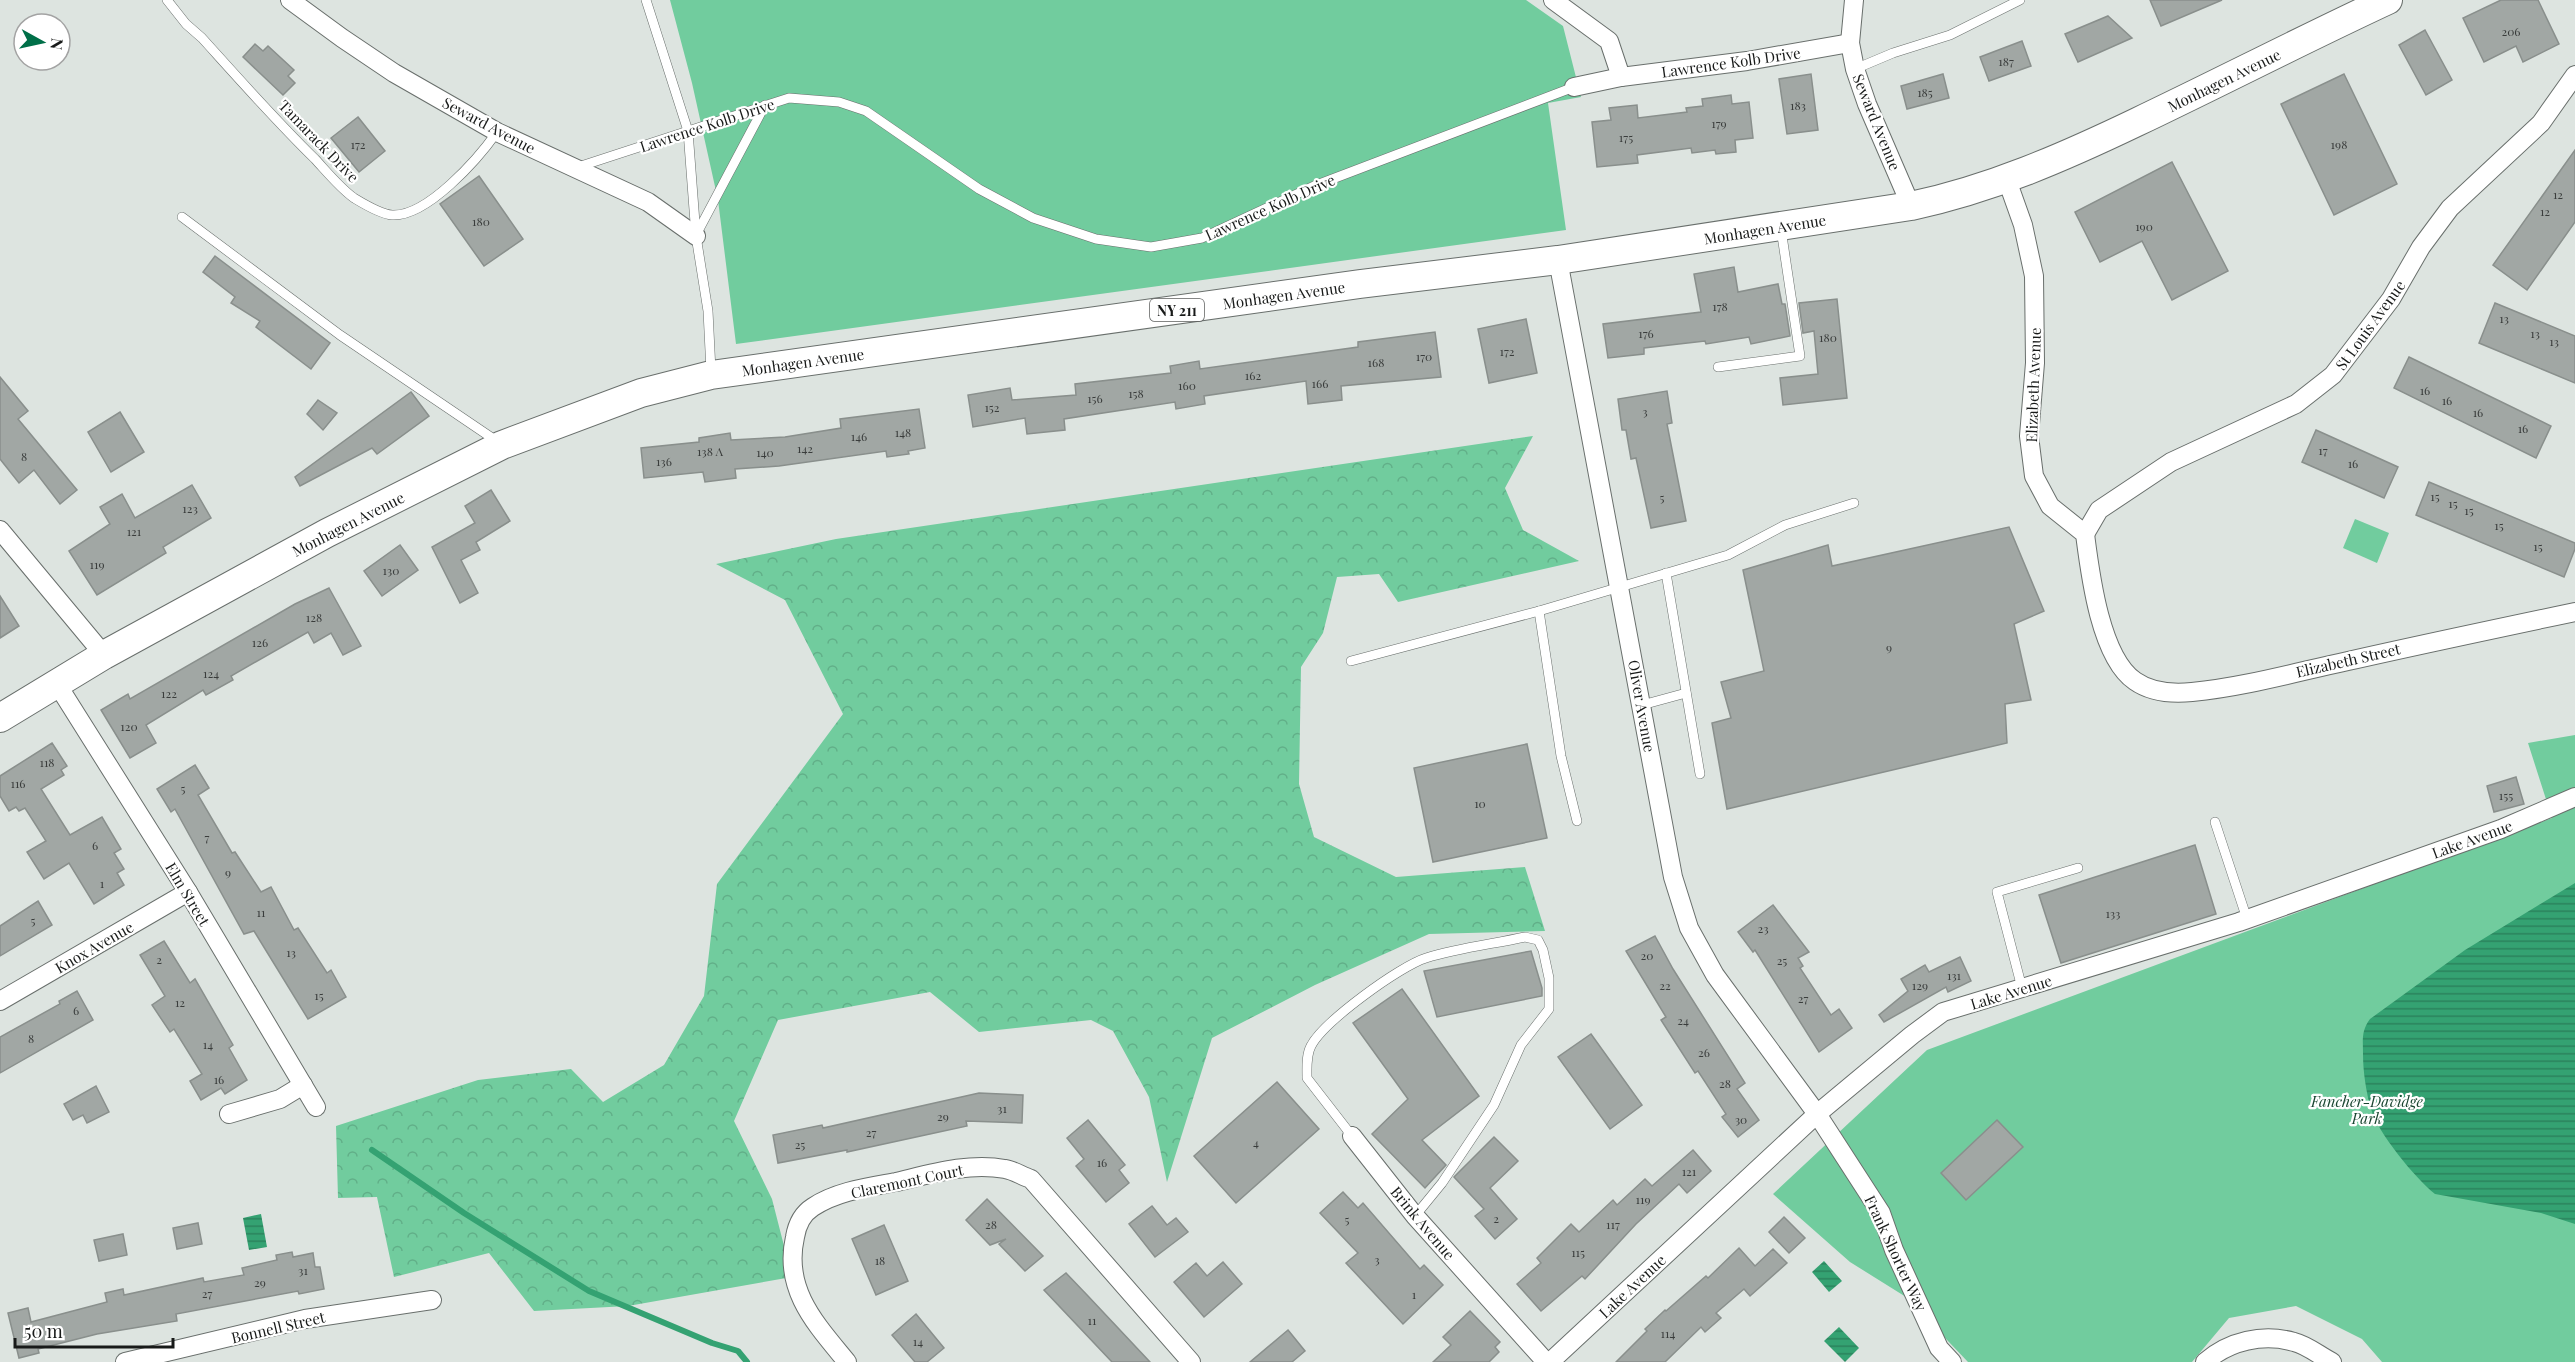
<svg xmlns="http://www.w3.org/2000/svg" width="2575" height="1362" font-family="'Playfair Display',serif">
	<style>
		.forest { fill: url(#forest-crowns) }
		.green { fill: #71cc9e }
		.water { fill: url(#water-rules) }
		.lines { fill: none; stroke-linecap: round; stroke-linejoin: round }
		.stream { stroke: #34a272; stroke-width: 6 }
		.building { fill: #a1a7a4; stroke: #898f8c; stroke-width: 1.5 }
		.service-casing { stroke: #696f6c; stroke-width: 10 }
		.minor-casing { stroke: #696f6c; stroke-width: 20 }
		.primary-casing { stroke: #696f6c; stroke-width: 30 }
		.service { stroke: #fff; stroke-width: 9 }
		.minor { stroke: #fff; stroke-width: 18 }
		.primary { stroke: #fff; stroke-width: 28 }
		.labels { text-anchor: middle; dominant-baseline: central; stroke-width: 4.5; stroke-linejoin: round; paint-order: stroke }
		.number-label { font-size: 12px; fill: #3a3d3c }
		.shield { fill: #fff; stroke: #5d5f5e; stroke-width: 1.5 }
		.shield-label { font-size: 14px; font-weight: bold; fill: #181a19 }
		.street-label { font-size: 15px; fill: #181a19; stroke: #fff }
		.park-label { font-size: 15px; font-style: italic; fill: #194530; stroke: #fff }
	</style>
	<defs>
		<pattern id="forest-crowns" width="20" height="18" patternUnits="userSpaceOnUse" patternTransform="scale(1.5)"><rect width="20" height="18" fill="#71cc9e"/><path d="M2 6a3 3 0 1 1 6 0M12 15a3 3 0 1 1 6 0" fill="none" stroke="#61af88"/></pattern>
		<pattern id="water-rules" width="6" height="5" patternUnits="userSpaceOnUse" patternTransform="scale(1.5)"><rect width="6" height="5" fill="#34a272"/><path d="M0 2.5h6" fill="none" stroke="#2b835d"/></pattern>
	</defs>
	<rect width="100%" height="100%" fill="#dde4e0"/>
	<path class="forest" d="M1533 436 1505 488 1523 530 1579 561 1398 602 1379 574 1337 577 1323 633 1301 667 1299 784 1314 837 1396 877 1525 867 1545 931 1429 934 1315 985 1212 1038 1167 1182 1149 1097 1113 1031 1091 1020 979 1032 930 992 778 1020 734 1121 772 1199 792 1277 628 1306 534 1311 489 1253 394 1277 377 1197 338 1198 336 1126 478 1080 571 1069 603 1102 664 1065 704 996 717 884 843 714 785 600 716 564 836 539Z"/>
	<g class="green">
		<path d="M670 0H1526L1563 26 1581 97 1548 103 1566 230 736 344 718 200 692 83Z"/>
		<path d="M2355 519 2389 533 2377 563 2343 548Z"/>
		<path d="M2575 735V1362H2382L2362 1339 2296 1306 2229 1318 2192 1362H1968L1906 1297 1850 1262 1773 1194 1927 1050 2552 818 2528 743Z"/>
	</g>
	<g class="water">
		<path d="M2575 883V1224L2541 1213 2435 1194C2415 1178 2378 1133 2371 1109 2366 1092 2363 1071 2363 1054 2363 1040 2361 1031 2370 1019L2465 950Z"/>
		<path d="M261 1214 267 1247 249 1250 243 1218Z"/>
		<path d="M1824 1261 1842 1281 1829 1292 1812 1272Z"/>
		<path d="M1839 1327 1859 1348 1845 1362 1824 1341Z"/>
	</g>
	<g class="lines">
		<path class="stream" d="M372 1150 464 1213 589 1291 712 1343 738 1351 747 1362"/>
	</g>
	<g class="building">
		<path d="M2150 0H2222L2161 26Z"/>
		<path d="M2501 0H2538L2559 44 2523 62 2516 46 2484 62 2463 18Z"/>
		<path d="M2108 16 2132 38 2078 62 2065 34Z"/>
		<path d="M2425 30 2452 80 2426 95 2399 45Z"/>
		<path d="M2022 41 2031 66 1989 81 1980 57Z"/>
		<path d="M255 44 263 51 268 46 294 70 288 76 295 83 283 95 243 57Z"/>
		<path d="M1811 74 1818 130 1787 134 1779 79Z"/>
		<path d="M1943 74 1949 98 1907 109 1901 86Z"/>
		<path d="M2344 74 2397 184 2334 215 2281 104Z"/>
		<path d="M1731 95 1732 104 1749 102 1753 138 1735 140 1736 152 1716 154 1715 150 1692 153 1691 148 1637 155 1638 163 1597 167 1592 122 1611 120 1609 108 1637 105 1638 118 1687 112 1686 108 1703 106 1702 99Z"/>
		<path d="M358 117 385 151 359 172 331 138Z"/>
		<path d="M2575 150V222L2527 290 2493 265Z"/>
		<path d="M2172 162 2228 271 2172 300 2142 241 2100 262 2075 212Z"/>
		<path d="M479 176 523 239 484 266 440 204Z"/>
		<path d="M215 256 330 343 311 369 256 327 260 321 231 303 235 297 203 272Z"/>
		<path d="M1734 267 1738 292 1778 284 1782 304H1785L1790 336 1751 344 1749 337 1706 344 1705 341 1644 348V354L1608 358 1603 324 1701 312 1694 274Z"/>
		<path d="M1837 299 1847 398 1783 405 1780 378 1818 374 1814 331 1803 333 1799 303Z"/>
		<path d="M2495 303 2575 336V383L2479 343Z"/>
		<path d="M1526 319 1537 373 1489 383 1478 329Z"/>
		<path d="M1435 332 1441 377 1341 386 1342 400 1308 404 1306 381 1204 396 1205 404 1176 409 1175 402 1064 419 1065 430 1027 434 1025 418 973 427 968 395 1010 388 1012 400 1076 395 1075 384 1171 373 1170 366 1199 361 1200 369 1358 347V342Z"/>
		<path d="M2409 357 2551 426 2536 458 2394 388Z"/>
		<path d="M0 377 28 411 18 419 77 490 60 504 34 470 19 483 0 459Z"/>
		<path d="M1667 391 1672 423 1667 424 1686 521 1651 528 1636 458 1631 459 1626 430H1622L1618 399Z"/>
		<path d="M411 392 429 416 377 454 372 448 300 486 295 477Z"/>
		<path d="M318 400 337 413 323 430 307 414Z"/>
		<path d="M919 409 925 448 908 451 909 454 887 457 886 451 779 466 735 469 736 478 705 482 703 472 644 478 641 448 699 442V438L730 433 731 440 785 437 841 428 840 419Z"/>
		<path d="M120 412 144 452 111 472 88 432Z"/>
		<path d="M2316 430 2398 467 2384 498 2302 462Z"/>
		<path d="M2429 482 2575 543V549L2564 577 2416 515Z"/>
		<path d="M192 485 211 518 163 547 166 553 97 595 69 551 110 524 100 507 122 494 135 518Z"/>
		<path d="M491 490 510 521 476 542 480 550 461 560 478 593 460 603 432 547 475 523 465 506Z"/>
		<path d="M2009 527 2044 611 2014 624 2031 700 2005 704 2007 743 1727 809 1712 723 1731 718 1721 682 1764 671 1743 570 1828 545 1832 566Z"/>
		<path d="M400 545 418 570 382 596 364 571Z"/>
		<path d="M329 588 361 646 343 655 331 633 314 643 308 632 231 676 233 680 206 695 203 690 146 725 156 743 130 758 101 710 128 694 130 699 295 604Z"/>
		<path d="M0 596 19 626 0 638Z"/>
		<path d="M52 743 67 766 61 770 64 775 41 789 70 835 102 817 121 849 114 853 124 869 117 873 124 885 94 904 69 863 44 879 27 852 46 841 25 808 19 811 16 807 9 811 0 796V776Z"/>
		<path d="M1527 744 1547 838 1433 862 1414 768Z"/>
		<path d="M195 765 209 788 198 795 232 853 235 852 261 892 271 887 294 930 298 928 327 973 331 970 346 997 308 1019 254 931 244 934 175 809 171 812 157 789Z"/>
		<path d="M2516 777 2524 804 2494 812 2487 786Z"/>
		<path d="M2195 845 2216 914 2061 963 2039 895Z"/>
		<path d="M38 901 52 925 0 956V926Z"/>
		<path d="M1773 905 1809 952 1798 958 1803 966 1800 968 1831 1015 1839 1009 1852 1028 1819 1052 1755 950 1753 952 1738 932Z"/>
		<path d="M1655 936 1673 969 1745 1083 1737 1089 1759 1120 1738 1137 1722 1117 1726 1114 1698 1071 1695 1073 1661 1020 1666 1017 1626 951Z"/>
		<path d="M164 941 190 983 195 979 233 1045 229 1048 247 1080 225 1094 221 1088 201 1100 190 1081 202 1074 174 1029 170 1032 152 1005 165 996 140 955Z"/>
		<path d="M1531 951 1542 988V996L1437 1017 1424 971Z"/>
		<path d="M1960 957 1971 981 1948 992 1946 987 1884 1022 1879 1015 1908 991 1901 979 1925 965 1929 972Z"/>
		<path d="M1402 989 1479 1096 1422 1140 1446 1165 1425 1188 1372 1134 1408 1099 1353 1023Z"/>
		<path d="M77 991 93 1020 0 1073V1037L60 1004 59 1001Z"/>
		<path d="M1591 1034 1642 1105 1610 1129 1558 1057Z"/>
		<path d="M1277 1082 1319 1129 1236 1203 1194 1156Z"/>
		<path d="M96 1086 109 1112 87 1123 83 1115 73 1120 64 1104Z"/>
		<path d="M979 1093 1023 1095 1022 1123 966 1121 967 1126 847 1152V1150L778 1163 773 1135 822 1125 823 1128Z"/>
		<path d="M1088 1120 1125 1165 1119 1170 1129 1183 1106 1202 1076 1166 1084 1159 1067 1138Z"/>
		<path d="M1997 1120 2023 1147 1966 1200 1941 1173Z"/>
		<path d="M1494 1137 1518 1161 1490 1188 1517 1219 1495 1239 1475 1216 1484 1209 1454 1177Z"/>
		<path d="M1693 1150 1711 1171 1687 1193 1679 1184 1636 1224 1585 1279 1582 1276 1541 1311 1517 1284 1541 1263 1537 1258 1571 1224 1579 1232 1613 1200 1617 1205 1645 1179 1652 1186Z"/>
		<path d="M1343 1192 1358 1208 1363 1203 1420 1269 1424 1265 1443 1285 1403 1324 1346 1263 1358 1253 1320 1213Z"/>
		<path d="M987 1199 1043 1256 1025 1271 999 1244 1006 1239 990 1245 966 1220Z"/>
		<path d="M1152 1206 1167 1225 1176 1218 1188 1232 1155 1257 1129 1224Z"/>
		<path d="M1784 1217 1805 1238 1789 1253 1769 1232Z"/>
		<path d="M198 1223 202 1244 177 1249 173 1228Z"/>
		<path d="M884 1225 908 1281 876 1295 852 1239Z"/>
		<path d="M123 1234 127 1255 99 1261 94 1240Z"/>
		<path d="M1739 1248 1755 1266 1773 1249 1787 1263 1750 1296 1744 1289 1716 1313 1721 1318 1705 1332 1701 1327 1665 1362H1616L1647 1331 1645 1329 1665 1310 1666 1311 1706 1276 1708 1278Z"/>
		<path d="M292 1252 293 1257 313 1253 315 1267H320L324 1289 299 1294 298 1291 176 1314 177 1321 97 1334 38 1349 39 1353 19 1358 8 1313 28 1308 31 1322 107 1302 105 1293 123 1289 124 1295 203 1278 204 1282 244 1275 242 1268 277 1260 276 1255Z"/>
		<path d="M1223 1262 1242 1284 1204 1317 1174 1282 1196 1263 1207 1276Z"/>
		<path d="M1066 1273 1088 1296 1150 1362H1112L1044 1290Z"/>
		<path d="M1470 1311 1500 1342 1495 1347 1499 1352 1489 1362H1433L1451 1345 1443 1337Z"/>
		<path d="M916 1314 944 1348 927 1362H915L892 1335Z"/>
		<path d="M1288 1330 1305 1351 1292 1362H1250Z"/>
	</g>
	<g class="lines">
		<g class="service-casing">
			<g id="service">
				<path d="M167 0 186 24 202 38C239 79 276 121 315 159 327 172 340 188 354 198 364 204 380 214 392 215 427 217 478 159 497 132"/>
				<path d="M646 0 688 131 696 236 708 311 711 371"/>
				<path d="M1855 69 1893 53 1950 35 2020 0"/>
				<path d="M578 167 789 98 839 102 866 111 979 189 1033 218 1096 239 1151 247 1202 238 1314 186 1574 87"/>
				<path d="M182 217 340 335 498 442"/>
				<path d="M696 235 765 105"/>
				<path d="M1718 367 1800 356 1781 229"/>
				<path d="M1666 573 1700 774"/>
				<path d="M1539 611 1561 756 1577 821"/>
				<path d="M1351 661 1539 611 1728 555 1785 525 1854 503"/>
				<path d="M1642 705 1686 693"/>
				<path d="M2215 822 2247 919"/>
				<path d="M2022 988 1997 892 2078 868"/>
				<path d="M1352 1136 1307 1078C1307 1068 1306 1055 1311 1046 1323 1022 1400 966 1426 958 1458 948 1493 944 1525 937L1538 940 1543 950 1549 978V1009L1521 1045 1494 1105 1442 1183 1415 1216"/>
			</g>
		</g>
		<g class="minor-casing">
			<g id="minor">
				<path d="M290 0 342 38 394 73 497 132 648 202 696 236"/>
				<path d="M1553 0 1609 41 1621 77"/>
				<path d="M1854 0 1850 43 1855 69 1867 104 1911 206"/>
				<path d="M1574 87 1621 77 1747 61 1850 43"/>
				<path d="M2007 180 2023 225 2034 276 2035 363 2029 436 2034 476 2050 506 2085 534C2090 573 2100 657 2135 681 2152 693 2172 694 2192 692 2244 687 2297 672 2348 661 2423 644 2499 628 2575 612"/>
				<path d="M1558 260 1673 877 1689 928 1715 975 1817 1114 1881 1213 1894 1250 1939 1348 1952 1362"/>
				<path d="M0 530 104 655"/>
				<path d="M2085 534 2099 510 2171 462 2296 404 2333 375 2391 299 2421 247 2450 208 2541 123 2575 75"/>
				<path d="M57 684 188 892 316 1107"/>
				<path d="M0 1001 188 892"/>
				<path d="M229 1114 280 1099 303 1085"/>
				<path d="M1352 1136 1415 1216 1546 1362"/>
				<path d="M125 1362 305 1319 432 1300"/>
				<path d="M847 1362C816 1324 783 1290 795 1237 797 1225 802 1214 813 1207 837 1191 869 1187 896 1182 930 1174 969 1162 1005 1169 1013 1170 1022 1176 1031 1179L1191 1362"/>
				<path d="M1550 1362 1817 1114 1912 1035 1943 1012 2239 922 2501 829 2575 797"/>
				<path d="M2205 1362C2229 1341 2263 1333 2294 1342 2307 1345 2320 1356 2332 1362"/>
			</g>
		</g>
		<g class="primary-casing">
			<path id="primary" d="M0 718 104 655 327 533 502 445 641 393 711 375 1360 284 1558 260 1911 206C1991 189 2064 157 2137 122 2221 82 2304 39 2388 0"/>
		</g>
		<use href="#service" class="service"/>
		<use href="#minor" class="minor"/>
		<use href="#primary" class="primary"/>
	</g>
	<g class="labels">
		<g class="number-label">
			<text x="2511" y="31">206</text>
			<text x="2006" y="61">187</text>
			<text x="1925" y="92">185</text>
			<text x="1798" y="105">183</text>
			<text x="1719" y="123">179</text>
			<text x="1626" y="137">175</text>
			<text x="358" y="144">172</text>
			<text x="2339" y="144">198</text>
			<text x="2558" y="194">12</text>
			<text x="2545" y="211">12</text>
			<text x="481" y="221">180</text>
			<text x="2144" y="226">190</text>
			<text x="1720" y="306">178</text>
			<text x="2504" y="318">13</text>
			<text x="1646" y="333">176</text>
			<text x="2535" y="333">13</text>
			<text x="1828" y="337">180</text>
			<text x="2554" y="341">13</text>
			<text x="1507" y="351">172</text>
			<text x="1424" y="356">170</text>
			<text x="1376" y="362">168</text>
			<text x="1253" y="375">162</text>
			<text x="1320" y="383">166</text>
			<text x="1187" y="385">160</text>
			<text x="2425" y="390">16</text>
			<text x="1136" y="393">158</text>
			<text x="1095" y="398">156</text>
			<text x="2447" y="400">16</text>
			<text x="992" y="407">152</text>
			<text x="1645" y="411">3</text>
			<text x="2478" y="412">16</text>
			<text x="2523" y="428">16</text>
			<text x="903" y="432">148</text>
			<text x="859" y="436">146</text>
			<text x="805" y="448">142</text>
			<text x="2323" y="450">17</text>
			<text x="710" y="451">138 A</text>
			<text x="765" y="452">140</text>
			<text x="24" y="456">8</text>
			<text x="664" y="461">136</text>
			<text x="2353" y="463">16</text>
			<text x="2435" y="496">15</text>
			<text x="1662" y="497">5</text>
			<text x="2453" y="503">15</text>
			<text x="190" y="508">123</text>
			<text x="2469" y="510">15</text>
			<text x="2499" y="525">15</text>
			<text x="134" y="531">121</text>
			<text x="2538" y="546">15</text>
			<text x="97" y="564">119</text>
			<text x="391" y="570">130</text>
			<text x="314" y="617">128</text>
			<text x="260" y="642">126</text>
			<text x="1889" y="647">9</text>
			<text x="211" y="673">124</text>
			<text x="169" y="693">122</text>
			<text x="129" y="726">120</text>
			<text x="47" y="762">118</text>
			<text x="18" y="783">116</text>
			<text x="183" y="788">5</text>
			<text x="2506" y="795">155</text>
			<text x="1480" y="803">10</text>
			<text x="207" y="837">7</text>
			<text x="95" y="845">6</text>
			<text x="228" y="872">9</text>
			<text x="102" y="883">1</text>
			<text x="261" y="912">11</text>
			<text x="2113" y="913">133</text>
			<text x="33" y="920">5</text>
			<text x="1763" y="928">23</text>
			<text x="291" y="952">13</text>
			<text x="1647" y="955">20</text>
			<text x="159" y="959">2</text>
			<text x="1782" y="960">25</text>
			<text x="1954" y="975">131</text>
			<text x="1665" y="985">22</text>
			<text x="1920" y="985">129</text>
			<text x="319" y="995">15</text>
			<text x="1803" y="998">27</text>
			<text x="180" y="1002">12</text>
			<text x="76" y="1010">6</text>
			<text x="1683" y="1020">24</text>
			<text x="31" y="1038">8</text>
			<text x="208" y="1044">14</text>
			<text x="1704" y="1052">26</text>
			<text x="219" y="1079">16</text>
			<text x="1725" y="1083">28</text>
			<text x="1002" y="1108">31</text>
			<text x="943" y="1116">29</text>
			<text x="1741" y="1119">30</text>
			<text x="871" y="1132">27</text>
			<text x="1256" y="1142">4</text>
			<text x="800" y="1144">25</text>
			<text x="1102" y="1162">16</text>
			<text x="1689" y="1171">121</text>
			<text x="1643" y="1199">119</text>
			<text x="1496" y="1218">2</text>
			<text x="1347" y="1219">5</text>
			<text x="991" y="1224">28</text>
			<text x="1613" y="1224">117</text>
			<text x="1578" y="1252">115</text>
			<text x="1377" y="1259">3</text>
			<text x="880" y="1260">18</text>
			<text x="303" y="1270">31</text>
			<text x="260" y="1282">29</text>
			<text x="207" y="1293">27</text>
			<text x="1414" y="1294">1</text>
			<text x="1092" y="1320">11</text>
			<text x="1668" y="1333">114</text>
			<text x="918" y="1341">14</text>
		</g>
		<rect class="shield" x="1150" y="299" width="54" height="22" rx="4.5"/>
		<g class="shield-label">
			<text x="1177" y="310">NY 211</text>
		</g>
		<g class="street-label">
			<text transform="translate(1731 62) rotate(-8)">Lawrence Kolb Drive</text>
			<text transform="translate(2224 80) rotate(-26)">Monhagen Avenue</text>
			<text transform="translate(1877 122) rotate(68)">Seward Avenue</text>
			<text transform="translate(489 125) rotate(28)">Seward Avenue</text>
			<text transform="translate(707 125) rotate(-18)">Lawrence Kolb Drive</text>
			<text transform="translate(319 141) rotate(46)">Tamarack Drive</text>
			<text transform="translate(1270 207) rotate(-24)">Lawrence Kolb Drive</text>
			<text transform="translate(1765 229) rotate(-9)">Monhagen Avenue</text>
			<text transform="translate(1284 295) rotate(-8)">Monhagen Avenue</text>
			<text transform="translate(2370 325) rotate(-54)">St Louis Avenue</text>
			<text transform="translate(803 362) rotate(-8)">Monhagen Avenue</text>
			<text transform="translate(2033 385) rotate(-88)">Elizabeth Avenue</text>
			<text transform="translate(348 524) rotate(-27)">Monhagen Avenue</text>
			<text transform="translate(2348 660) rotate(-13)">Elizabeth Street</text>
			<text transform="translate(1642 706) rotate(80)">Oliver Avenue</text>
			<text transform="translate(2472 839) rotate(-20)">Lake Avenue</text>
			<text transform="translate(188 894) rotate(59)">Elm Street</text>
			<text transform="translate(94 947) rotate(-30)">Knox Avenue</text>
			<text transform="translate(2011 992) rotate(-17)">Lake Avenue</text>
			<text transform="translate(907 1181) rotate(-12)">Claremont Court</text>
			<text transform="translate(1423 1223) rotate(50)">Brink Avenue</text>
			<text transform="translate(1896 1253) rotate(65)">Frank Shorter Way</text>
			<text transform="translate(1632 1286) rotate(-43)">Lake Avenue</text>
			<text transform="translate(278 1327) rotate(-13)">Bonnell Street</text>
		</g>
		<g class="park-label">
			<text x="2367" y="1101">Fancher-Davidge<tspan x="2367" dy="17">Park</tspan></text>
		</g>
	</g>
	<g transform="translate(42 42) rotate(98)"><circle r="28" fill="#ffffff" stroke="#a3a3a3" stroke-width="1.5"/>
	<path d="M0-4.5L10 22L0 15L-10 22Z" fill="#006f48"/>
	<text y="-9" font-size="16" font-weight="bold" text-anchor="middle" fill="#181a19">N</text>
	</g>
	<path d="M15 1338v9h158v-9" fill="none" stroke="#181a19" stroke-width="3"/>
	<text x="24" y="1338" font-size="18" fill="#181a19" stroke="#ffffff" stroke-width="4.5" paint-order="stroke">50 m</text>
</svg>
